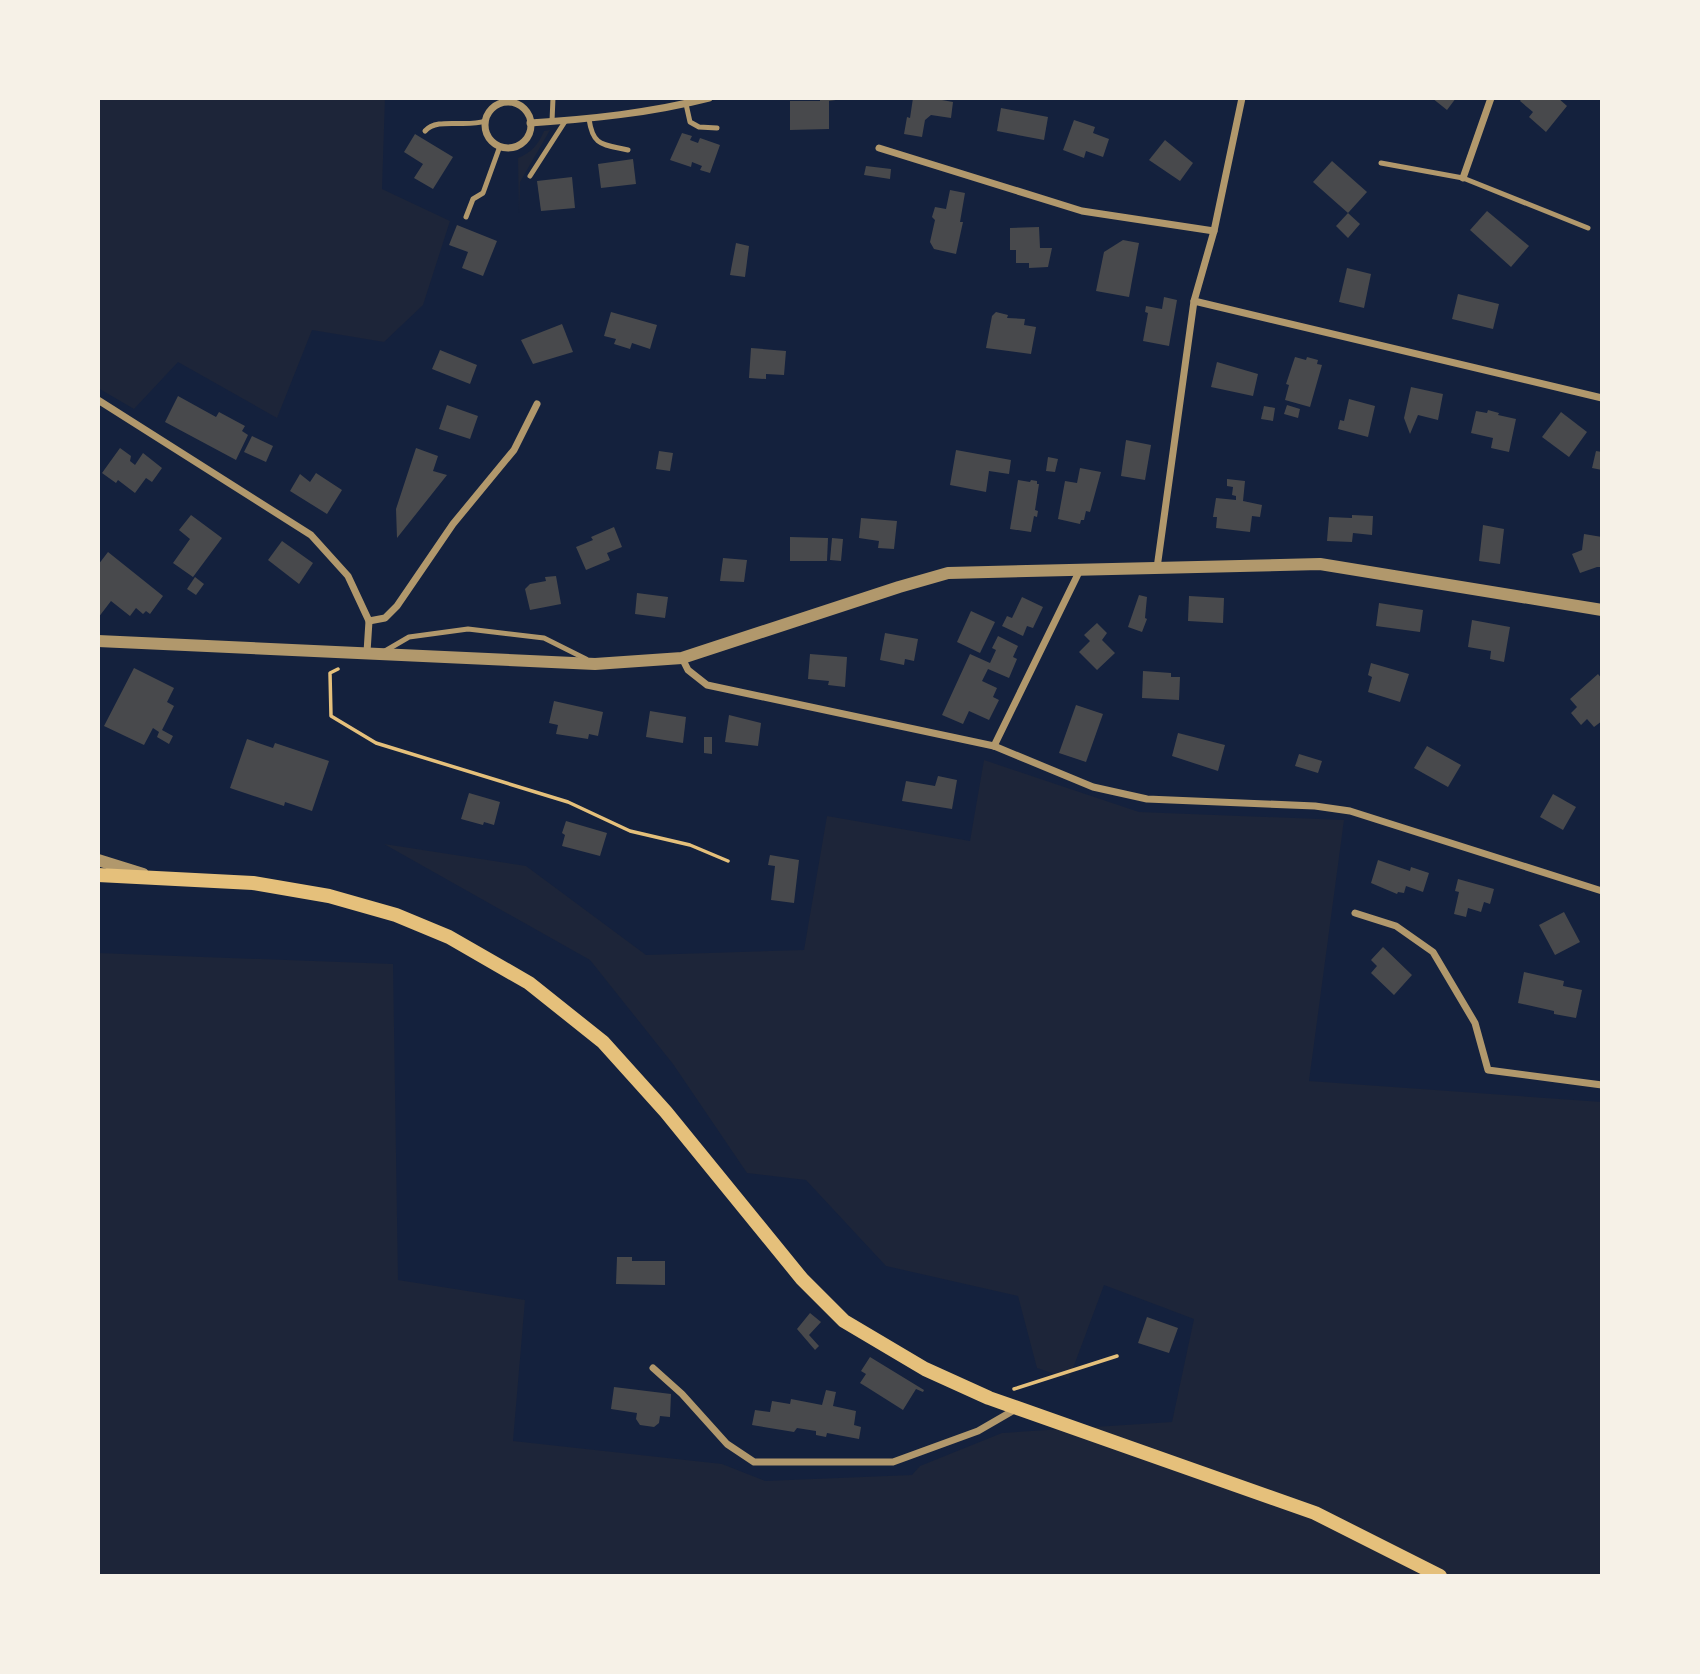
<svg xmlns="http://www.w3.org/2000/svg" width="1700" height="1674" font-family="Rubik,sans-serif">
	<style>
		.green { fill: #1d2539 }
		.building { fill: #48494c }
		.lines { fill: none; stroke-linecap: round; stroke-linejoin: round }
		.path { stroke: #e5c07b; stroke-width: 3.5 }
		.service { stroke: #b1986c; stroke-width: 5 }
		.minor { stroke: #b1986c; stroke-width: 7 }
		.tertiary { stroke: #b1986c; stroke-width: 12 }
		.secondary { stroke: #e5c07b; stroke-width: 14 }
	</style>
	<rect width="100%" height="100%" fill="#14213d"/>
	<g class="green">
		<path d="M98 98H385L382 189 450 221 423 305 384 342 312 330 277 418 178 362 134 409 98 388Z"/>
		<path d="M550 130 520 182 519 213 518 158C532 152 538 145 544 131Z"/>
		<path d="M984 760 1139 812 1344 820 1309 1081 1602 1102V1576H98V953L393 964 398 1280 525 1300 513 1441 722 1464 765 1481 912 1475 920 1466 1002 1433 1172 1422 1194 1319 1104 1285 1069 1379 1037 1368 1018 1296 886 1266 806 1180 747 1173 673 1064 590 960 384 844 526 866 646 955 804 950 827 816 970 841Z"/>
	</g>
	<g class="building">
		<path d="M820 98H836V100L829 101V129L790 130V101H820Z"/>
		<path d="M913 98H943L942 100 953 102 951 118 931 115 925 120 922 137 904 134 907 117 910 118Z"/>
		<path d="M1432 98H1456L1447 110Z"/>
		<path d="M1522 98H1558L1567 106 1546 132 1529 117 1533 112 1520 101Z"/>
		<path d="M1001 108 1048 117 1044 140 997 131Z"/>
		<path d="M1074 120 1095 127 1093 133 1109 139 1103 157 1086 151 1084 158 1063 150Z"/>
		<path d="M682 133 692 136 690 140 698 143 700 138 720 145 710 173 700 170 702 166 692 162 691 167 670 160Z"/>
		<path d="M415 134 453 157 433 189 414 178 423 164 404 152Z"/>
		<path d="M1165 140 1193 163 1180 181 1149 160Z"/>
		<path d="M633 159 636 184 601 188 598 164Z"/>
		<path d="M1332 161 1367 192 1348 213 1313 182Z"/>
		<path d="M866 166 891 169 890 179 864 175Z"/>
		<path d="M572 177 575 208 541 211 537 181Z"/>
		<path d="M950 190 965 193 960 222H963L956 254 934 249 930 242 935 220 932 217 935 207 946 209Z"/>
		<path d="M1487 211 1529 246 1511 267 1470 230Z"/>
		<path d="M1348 213 1360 224 1348 238 1336 226Z"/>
		<path d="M457 225 497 241 483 276 462 268 468 252 449 245Z"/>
		<path d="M1039 227 1040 248H1052L1048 267 1029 268V263H1016V250H1010V228Z"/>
		<path d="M1123 240 1139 243 1129 297 1096 291 1104 252Z"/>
		<path d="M736 243 749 246 745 277 730 275Z"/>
		<path d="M1347 268 1371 274 1364 308 1339 302Z"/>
		<path d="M1458 294 1499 304 1493 329 1452 319Z"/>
		<path d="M1164 297 1177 300 1169 346 1143 341 1148 313 1145 312 1146 306 1162 309Z"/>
		<path d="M611 312 657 325 650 349 632 343 630 349 614 344 616 339 604 336Z"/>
		<path d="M996 312 1008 315 1007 318 1025 319 1024 325 1036 327 1031 354 986 348 992 316Z"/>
		<path d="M562 324 573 352 533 364 521 340Z"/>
		<path d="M751 348 786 351 784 375 766 374V379L749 378Z"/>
		<path d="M440 350 477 365 470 384 432 369Z"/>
		<path d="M1295 357 1306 360 1307 357 1318 360 1317 364 1322 365 1310 407 1285 400 1289 385 1286 384Z"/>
		<path d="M1217 362 1258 374 1253 396 1211 387Z"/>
		<path d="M1411 387 1443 394 1438 420 1418 415 1410 434 1404 418Z"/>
		<path d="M178 396 216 417 219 412 245 426 242 431 248 435 236 460 165 422Z"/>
		<path d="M1349 399 1375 406 1368 437 1338 429 1340 420 1344 421Z"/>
		<path d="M447 405 478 416 470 439 439 429Z"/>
		<path d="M1287 405 1300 409 1298 418 1284 414Z"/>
		<path d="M1264 406 1275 408 1273 421 1261 419Z"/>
		<path d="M1488 410 1499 413 1498 415 1516 419 1509 452 1491 448 1493 438 1471 433 1476 411 1487 413Z"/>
		<path d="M1561 412 1587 432 1569 457 1542 437Z"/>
		<path d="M252 436 273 446 266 462 244 452Z"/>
		<path d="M1126 440 1151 445 1145 480 1121 476Z"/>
		<path d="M120 448 131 456 130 461 135 465 143 453 162 468 152 482 146 478 135 493 118 480 116 483 102 473Z"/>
		<path d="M416 448 438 456 433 471 447 475 397 538 396 509Z"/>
		<path d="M956 450 1011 460 1009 474 989 471 986 492 950 485Z"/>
		<path d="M659 451 673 453 670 471 656 469Z"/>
		<path d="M1596 451 1602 452V470L1592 468Z"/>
		<path d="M1048 457 1058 459 1055 472 1046 471Z"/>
		<path d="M1080 468 1101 472 1090 512 1086 511 1084 520H1081L1080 524 1058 519 1065 481 1077 483Z"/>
		<path d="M316 473 342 490 327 514 290 491 300 474 310 482Z"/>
		<path d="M1227 479 1245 481 1243 501 1262 505 1260 517 1252 516 1250 532 1216 528 1217 517H1213L1216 498 1236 500V496L1232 495 1233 487 1227 486Z"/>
		<path d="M1018 480 1030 482 1031 480 1037 481V484H1039L1035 510 1038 511 1037 517 1034 516 1031 532 1010 529Z"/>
		<path d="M191 515 222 538 193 577 173 563 190 539 179 530Z"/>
		<path d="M1352 515 1373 516 1372 535 1353 533 1352 542 1327 541 1329 517 1352 518Z"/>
		<path d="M861 518 897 521 894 549 878 548 879 541 859 538Z"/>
		<path d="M1483 525 1504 529 1500 564 1479 561Z"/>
		<path d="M614 527 622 547 607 553 610 560 586 570 576 547 593 540 591 537Z"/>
		<path d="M1584 534 1602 537V567H1597L1580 573 1572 554 1582 550Z"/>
		<path d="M790 537 828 538 827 561H790Z"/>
		<path d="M832 538 843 539 841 561 830 560Z"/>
		<path d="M282 541 313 563 299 584 268 560Z"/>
		<path d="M108 552 163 596 150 614 146 611 143 614 136 608 130 616 111 601 98 618V565Z"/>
		<path d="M723 558 747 560 744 582 720 581Z"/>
		<path d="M556 576 561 604 530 610 525 589 530 584 546 581 545 577Z"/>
		<path d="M195 577 204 584 196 595 187 589Z"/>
		<path d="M637 593 668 597 665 618 635 614Z"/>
		<path d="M1139 595 1147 597 1145 618 1147 619 1142 632 1128 627Z"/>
		<path d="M1189 596 1224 598 1223 623 1188 621Z"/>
		<path d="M1022 597 1043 607 1033 628 1027 626 1023 636 1002 626 1007 616 1012 618Z"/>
		<path d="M1379 603 1423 610 1420 632 1376 626Z"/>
		<path d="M971 611 995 622 980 653 957 642Z"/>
		<path d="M1472 620 1510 627 1504 662 1490 659 1491 651 1468 647Z"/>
		<path d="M1097 623 1107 633 1102 640 1115 653 1097 670 1079 652 1090 641 1084 635Z"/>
		<path d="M885 633 918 639 914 661 905 659 904 665 880 660Z"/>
		<path d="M998 636 1018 646 1013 657 1017 659 1009 678 988 669 982 681 997 688 993 697 999 700 989 720 969 711 963 724 942 715 970 654 990 663 996 650 992 648Z"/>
		<path d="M810 654 847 657 845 687 828 685 829 681 808 679Z"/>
		<path d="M1371 663 1409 674 1400 702 1368 692 1372 677 1368 675Z"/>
		<path d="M134 668 174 688 167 702 174 706 162 730 173 736 169 744 157 737 159 732 153 728 144 745 104 726Z"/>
		<path d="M1143 671 1171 673V677H1180L1179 700 1142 698Z"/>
		<path d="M1598 674 1602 679V721L1594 727 1587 719 1581 725 1571 713 1577 707 1570 699Z"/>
		<path d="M554 701 603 712 598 736 589 734 588 739 556 734 558 725 549 723Z"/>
		<path d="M1076 705 1103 714 1086 762 1059 753Z"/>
		<path d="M650 711 686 717 683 743 646 737Z"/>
		<path d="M729 715 761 723 758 746 725 742Z"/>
		<path d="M1178 733 1225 745 1218 771 1172 756Z"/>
		<path d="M704 737H712V754L704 753Z"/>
		<path d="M247 739 273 748 275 743 329 761 312 811 285 802 284 806 230 788Z"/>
		<path d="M1427 746 1461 765 1448 787 1414 768Z"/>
		<path d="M1299 754 1322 761 1318 773 1295 766Z"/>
		<path d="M938 776 957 780 952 809 902 801 906 781 935 786Z"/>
		<path d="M469 793 500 802 494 825 484 822 483 825 461 819Z"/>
		<path d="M1553 794 1576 807 1563 830 1540 817Z"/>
		<path d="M566 821 607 833 600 856 562 846 565 835 562 833Z"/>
		<path d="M770 855 799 860 794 903 771 900 775 866 768 865Z"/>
		<path d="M1378 860 1410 871 1411 867 1429 873 1423 892 1406 886 1404 893 1398 892 1397 894 1371 883Z"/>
		<path d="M1458 879 1494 889 1490 904 1484 902 1481 912 1468 908 1466 917 1454 914 1459 892 1455 891Z"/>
		<path d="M1564 912 1580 942 1555 955 1539 925Z"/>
		<path d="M1383 947 1412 975 1394 995 1371 973 1377 966 1371 960Z"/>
		<path d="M1524 972 1564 981 1563 986 1582 990 1576 1018 1554 1014V1011L1518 1003Z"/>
		<path d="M617 1257H632V1261H665V1285L616 1284Z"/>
		<path d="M810 1313 821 1322 809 1335 819 1346 815 1350 797 1329Z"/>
		<path d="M1147 1317 1178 1328 1169 1353 1138 1343Z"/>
		<path d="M870 1357 924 1390 923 1392 916 1389 903 1410 865 1386 860 1383 866 1374 861 1371Z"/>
		<path d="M614 1387 671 1394 670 1417 660 1416 659 1423 654 1427 640 1425 636 1419 637 1413 611 1409Z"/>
		<path d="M826 1390 836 1392 833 1406 856 1411 854 1425 861 1427 859 1439 827 1433 826 1437 816 1435V1431L797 1428 794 1432 752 1425 755 1410 770 1412 772 1401 790 1404 791 1399 822 1405Z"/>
	</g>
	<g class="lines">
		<g class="path">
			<path d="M338 669 330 673 331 716 376 743 568 802 630 831 690 845 728 861"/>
			<path d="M1014 1389 1117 1356"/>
		</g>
		<g class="service">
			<path d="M686 104 690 122 699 127 717 128"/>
			<path d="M589 119C593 147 603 144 628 150"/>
			<path d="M552 121 553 98"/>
			<path d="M425 131C437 117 466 128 485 121"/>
			<path d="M1381 163 1463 178 1588 228"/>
			<path d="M530 176 566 120"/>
			<path d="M466 217 473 199 483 193 500 146"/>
			<path d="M385 651 409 637 468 629 544 638 586 659"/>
		</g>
		<g class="minor">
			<circle cx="508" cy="125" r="23"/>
			<path d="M530 123C591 119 650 113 709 98"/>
			<path d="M879 148 1082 211 1214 231"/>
			<path d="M1463 178 1491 98"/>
			<path d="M1194 301 1602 398"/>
			<path d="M98 400 311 535 348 576 369 621 367 652"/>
			<path d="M1157 568 1194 301 1214 231 1242 98"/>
			<path d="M369 621 385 618 397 606 453 524 514 450 537 404"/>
			<path d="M682 658 688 670 707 685 994 746 1093 787 1147 799 1315 806 1350 811 1602 891"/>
			<path d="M994 746 1080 570"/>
			<path d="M1355 913 1396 926 1433 952 1475 1023 1488 1070 1602 1085"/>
			<path d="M653 1368 682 1394 727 1444 754 1462H893L978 1431 1016 1409"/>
		</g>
		<g class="tertiary">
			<path d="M98 641 595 664 682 658 899 587 948 573 1320 564 1602 610"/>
			<path d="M98 860 143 874"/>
		</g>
		<path class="secondary" d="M98 875 253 883 329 896 396 915 449 937 529 983 603 1042 666 1112 802 1279 844 1321 925 1369 989 1398 1315 1513 1440 1576"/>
	</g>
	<rect width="1700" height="1674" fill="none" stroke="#f6f1e7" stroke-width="200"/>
</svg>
